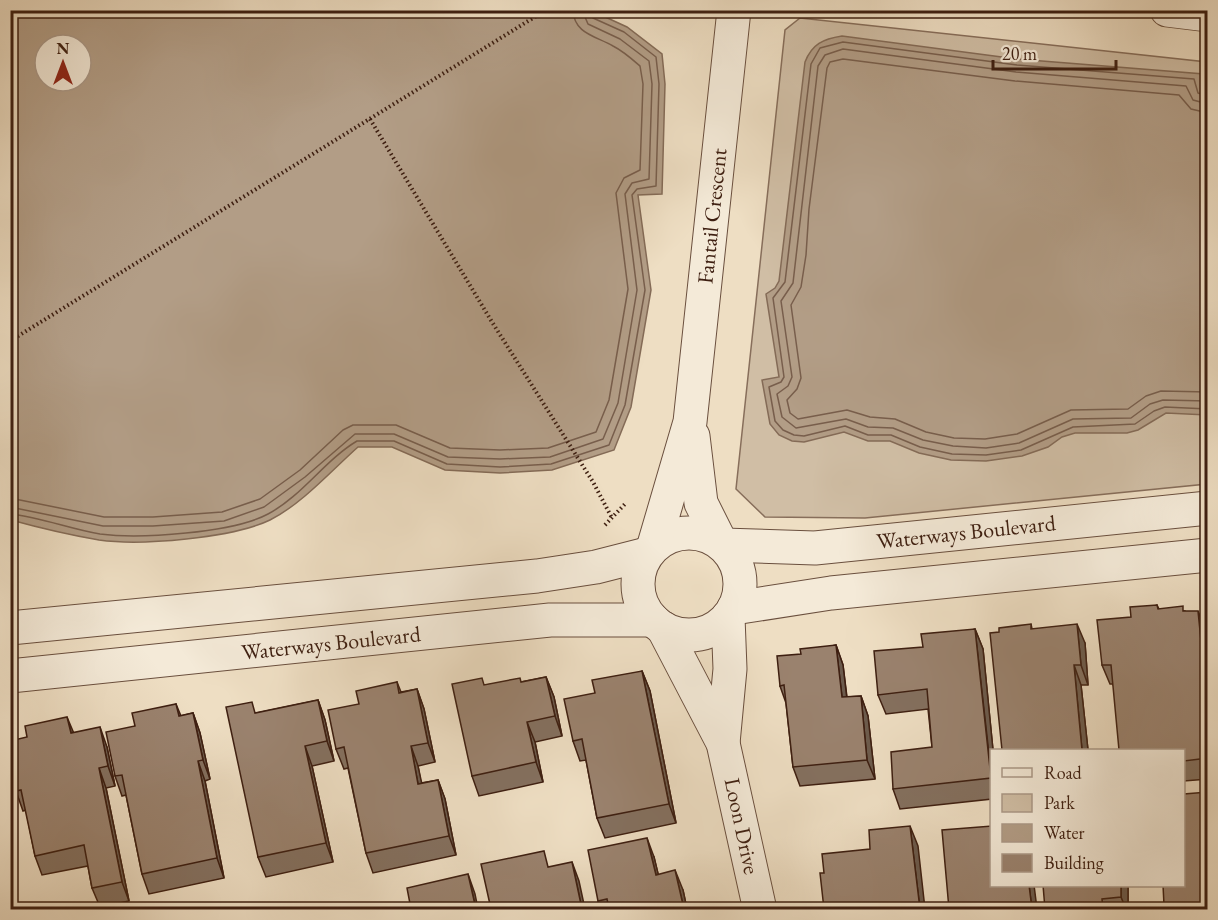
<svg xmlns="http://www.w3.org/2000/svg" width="1218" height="920" font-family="'EB Garamond',serif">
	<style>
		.green { fill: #d0bea5; stroke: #876e5b; stroke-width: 1.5 }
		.water { fill: #b29d86; stroke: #846b57; stroke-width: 1.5; fill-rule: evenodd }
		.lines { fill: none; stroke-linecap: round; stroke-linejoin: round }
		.shore { stroke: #785e4c; stroke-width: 1.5 }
		.minor-casing { stroke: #6a4f3e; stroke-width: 35 }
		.path { stroke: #3e1f11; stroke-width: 4; stroke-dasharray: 1.5 3; stroke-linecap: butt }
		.minor { stroke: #f4ead8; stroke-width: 33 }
		.wall { fill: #84705f; stroke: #3e1f11; stroke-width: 1.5 }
		.shaded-wall { fill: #6c5b4d; stroke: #3e1f11; stroke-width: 1.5 }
		.building { fill: #9a826e; stroke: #3e1f11; stroke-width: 1.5 }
		.labels { text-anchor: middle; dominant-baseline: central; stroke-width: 4.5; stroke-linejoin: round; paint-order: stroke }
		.street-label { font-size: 22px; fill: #3e1f11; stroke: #f4ead8 }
	</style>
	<rect width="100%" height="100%" fill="#eedec3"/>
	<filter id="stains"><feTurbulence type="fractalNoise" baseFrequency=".00333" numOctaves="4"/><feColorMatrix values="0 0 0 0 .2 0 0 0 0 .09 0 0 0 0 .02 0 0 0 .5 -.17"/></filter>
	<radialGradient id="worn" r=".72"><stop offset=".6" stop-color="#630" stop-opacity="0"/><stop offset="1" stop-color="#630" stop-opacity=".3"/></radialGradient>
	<path class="green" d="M800 18 1207 62V484L865 518 765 517 736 489 785 30Z"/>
	<g class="water">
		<path d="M590 10 627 27 662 54 665 84 662 194 638 195 651 290 631 407 614 450 552 470 500 473 445 470 392 447H358C332 470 302 504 270 520 233 538 141 546 99 540 70 535 40 528 11 520V11ZM45 45H81V81H45Z"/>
		<path d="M842 36 1017 59 1204 74 1202 90 1208 91 1207 415 1166 413 1138 430 1127 433H1075L1062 437 1048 447 1022 456 986 461 951 460 919 453 890 441H868L844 432 804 442 792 441 779 435 770 424 762 380 779 377 766 294 775 288 779 281 805 62C812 44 823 39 842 36Z"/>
	</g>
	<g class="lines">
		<g class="shore">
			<path d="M1208 96 1198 93 1194 79 1017 65 843 42 820 48 811 64 785 282 773 298 784 377 781 382 769 387 775 421 783 430 794 435 804 436 845 426 868 435H891L920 447 952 454 986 455 1021 450 1073 427 1135 424 1154 411 1165 407 1208 409"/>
			<path d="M1208 104 1193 100 1186 86 1016 72 843 49 825 55 818 66 793 283 781 301 792 377 788 386 777 394 782 417 796 428 846 419 868 427 893 428 923 440 953 446 986 448 1019 443 1073 419 1131 418 1150 404 1163 400 1208 401"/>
			<path d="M1208 113 1191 109 1179 95 1015 81 843 59 830 62 827 68 809 209 806 255 801 287 791 305 801 378 797 389 787 400 790 413 798 419 847 410 870 417 895 419 926 432 954 438 985 439 1017 434 1071 410 1128 409 1146 396 1161 391 1208 392"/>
			<path d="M10 498 104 517H153L222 512 260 499 300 470 343 430 353 425H396L450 448 500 450 548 448 596 432 609 400 628 289 616 193 624 178 640 170 643 84 640 66C632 59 623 51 613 46 596 36 574 34 573 10"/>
			<path d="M10 507 103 526H153L224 521 264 507 305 477 355 434H394L448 457 500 459 550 457 603 439 618 403 637 290 625 194 632 183 649 179 652 84 649 61 620 39 588 24 582 10"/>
			<path d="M10 514C40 517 70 529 100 534 140 539 233 533 268 514 302 496 325 460 357 441H394L447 464 500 467 551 464 609 445 625 405 645 290 632 195 637 189 656 186 659 84 656 57 624 32 593 18 590 10"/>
		</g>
		<g class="minor-casing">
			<g id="minor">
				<path d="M1167 10 1208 15"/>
				<path d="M693 436 701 503 721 543"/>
				<circle cx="689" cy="584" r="51"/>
				<path d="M654 545 690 422 734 10"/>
				<path d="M723 545 815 548 1208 508"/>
				<path d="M734 608 831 593 1208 555"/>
				<path d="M10 628 537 576 596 567 647 554"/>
				<path d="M663 628 723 743 760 910"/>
				<path d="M10 676 550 620H653"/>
				<path d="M723 743 730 669 728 617"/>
			</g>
		</g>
		<g class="path">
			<path d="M370 119 492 322 593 482 612 518"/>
			<path d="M10 341 546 10"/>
			<path d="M605 525 625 504"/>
		</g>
		<use href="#minor" class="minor"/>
	</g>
	<g class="wall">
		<path d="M1157 605 1159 609 1185 611 1206 631 1208 652V779L1184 781V750L1112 684H1110L1102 665 1131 617Z"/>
		<path d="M1031 624 1032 629 1085 643 1088 685H1081L1088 750H1002Z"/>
		<path d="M975 629 983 649 993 750H992V799L900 809 893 789 932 747 928 709 886 714 878 695 923 647Z"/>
		<path d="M836 645 843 665 847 697 861 696 868 716 875 779 800 786 793 767 786 703 780 686 801 654Z"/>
		<path d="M642 671 650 691 676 823 605 838 597 818 586 760 580 761 573 741 595 693Z"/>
		<path d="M546 677 554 697 562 736 535 742 543 782 479 796 472 776 485 685 521 682Z"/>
		<path d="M397 682 401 692 417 689 424 709 435 762 418 766 421 783 438 780 445 799 456 855 373 873 366 853 348 768 344 769 336 749 359 704Z"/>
		<path d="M318 700 325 720 334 761 312 766 333 862 266 877 258 857 256 713Z"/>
		<path d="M176 704 181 716 193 713 200 733 210 779 205 781 224 878 149 894 142 874 126 795 122 796 115 776 135 726Z"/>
		<path d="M73 733 107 747 115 786 106 788 129 901 100 907 92 888 88 866 42 875 35 856 26 810 23 811 16 791 12 745Z"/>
		<path d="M654 857 658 874 683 890 687 909H601L598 901Z"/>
		<path d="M1128 885V906L1146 909H1045Z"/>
	</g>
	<g class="shaded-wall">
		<path d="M1198 611 1206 631 1208 652V710Z"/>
		<path d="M1077 624 1085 643 1088 685 1081 665Z"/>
		<path d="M975 629 983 649 993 750H992V781Z"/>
		<path d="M836 645 843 665 849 717 842 697Z"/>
		<path d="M1074 665 1081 685 1088 750H1082Z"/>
		<path d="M642 671 650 691 676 823 669 804Z"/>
		<path d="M546 677 554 697 562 736 555 716Z"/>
		<path d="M417 689 424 709 435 762 428 743Z"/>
		<path d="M861 696 868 716 875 779 867 760Z"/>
		<path d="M318 700 325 720 334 761 327 741Z"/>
		<path d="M193 713 200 733 210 779 203 760Z"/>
		<path d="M67 717 75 736 71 733Z"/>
		<path d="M527 722 535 742 543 782 536 762Z"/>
		<path d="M100 727 107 747 115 786 108 766Z"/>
		<path d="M305 746 312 766 333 862 326 843Z"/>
		<path d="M411 746 418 766 426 803 418 784Z"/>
		<path d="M198 761 205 781 224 878 217 858Z"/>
		<path d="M99 768 106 788 129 901 122 882Z"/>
		<path d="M438 780 445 799 456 855 449 836Z"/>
		<path d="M910 826 918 846 925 909H920Z"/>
		<path d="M647 838 654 857 663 894 656 875Z"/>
		<path d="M572 862 579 881 585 909H582Z"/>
		<path d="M675 870 683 890 687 909H684Z"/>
		<path d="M468 874 475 894 478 909H476Z"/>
		<path d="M1029 885H1034L1037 909H1032Z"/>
		<path d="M1121 885H1128V909H1126L1121 897Z"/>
	</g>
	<g class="building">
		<path d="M1157 605 1158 609 1183 606V611H1198L1208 710V758L1184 761V750H1119L1111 665H1102L1097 620 1131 617 1130 607Z"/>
		<path d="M1031 624V629L1077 624 1081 665H1074L1082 750H1002L990 633 999 632V628Z"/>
		<path d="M975 629 991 778 893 789 891 752 932 747 927 689 878 695 874 651 923 647 921 634Z"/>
		<path d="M836 645 842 697 861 696 867 760 793 767 784 685 780 686 777 656 801 654 800 649Z"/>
		<path d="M642 671 669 804 597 818 582 739 573 741 564 699 595 693 592 680Z"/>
		<path d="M546 677 555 716 527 722 536 762 472 776 452 684 482 678 484 685 520 678 521 682Z"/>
		<path d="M397 682 399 693 417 689 428 743 411 746 418 784 438 780 449 836 366 853 344 747 336 749 328 710 359 704 356 691Z"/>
		<path d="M318 700 327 741 305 746 326 843 258 857 226 707 252 702 255 713Z"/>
		<path d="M176 704 179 716 193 713 203 760 198 761 217 858 142 874 122 775 115 776 106 732 135 726 132 713Z"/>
		<path d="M67 717 71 733 100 727 108 766 99 768 122 882 92 888 84 845 35 856 21 790 16 791 10 765V746L12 745 10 741 27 737 25 726Z"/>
		<path d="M1208 792V909H1156V905H1164L1163 885H1184V794Z"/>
		<path d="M910 826 920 909H824L820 873H824L822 854 870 849 869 830Z"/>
		<path d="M992 826V885H1029L1032 909H949L942 830Z"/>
		<path d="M647 838 656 875 675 870 684 909H609L607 899 598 901 588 850Z"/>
		<path d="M544 851 548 867 572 862 582 909H491L481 864Z"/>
		<path d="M468 874 476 909H411L407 888Z"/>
		<path d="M1043 885H1121V897L1102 899 1103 909H1045Z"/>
		<path d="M1144 905V909H1105V908Z"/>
	</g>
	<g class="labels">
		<g class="street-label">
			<text transform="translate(712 216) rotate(-84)">Fantail Crescent</text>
			<text transform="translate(966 532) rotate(-6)">Waterways Boulevard</text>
			<text transform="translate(331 643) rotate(-6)">Waterways Boulevard</text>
			<text transform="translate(742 826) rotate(78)">Loon Drive</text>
		</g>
	</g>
	<rect width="1218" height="920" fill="none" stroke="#eedec3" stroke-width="36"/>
	<rect x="12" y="12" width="1194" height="896" fill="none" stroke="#3e1f11" stroke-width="3"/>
	<rect x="18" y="18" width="1182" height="884" fill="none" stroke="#3e1f11" stroke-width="1.5"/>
	<rect x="990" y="749" width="195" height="138" fill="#f4ead8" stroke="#ab9988" stroke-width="1.5"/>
	<rect x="1002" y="768" width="30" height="9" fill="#f4ead8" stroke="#ab9988" stroke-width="1.5"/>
	<text x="1044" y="779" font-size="18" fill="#3e1f11">Road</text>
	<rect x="1002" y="794" width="30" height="18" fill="#d0bea5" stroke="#ab9988" stroke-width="1.5"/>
	<text x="1044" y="809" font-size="18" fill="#3e1f11">Park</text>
	<rect x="1002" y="824" width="30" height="18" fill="#b29d86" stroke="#ab9988" stroke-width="1.5"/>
	<text x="1044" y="839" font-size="18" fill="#3e1f11">Water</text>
	<rect x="1002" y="854" width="30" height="18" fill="#9a826e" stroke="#ab9988" stroke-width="1.5"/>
	<text x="1044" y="869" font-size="18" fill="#3e1f11">Building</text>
	<g transform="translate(63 63)"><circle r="28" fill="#f4ead8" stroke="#ab9988" stroke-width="1.5"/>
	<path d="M0-4.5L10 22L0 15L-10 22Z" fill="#8f2418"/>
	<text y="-9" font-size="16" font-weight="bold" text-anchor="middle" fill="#3e1f11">N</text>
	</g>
	<path d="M993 60v9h123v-9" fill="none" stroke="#3e1f11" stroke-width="3"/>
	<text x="1002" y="60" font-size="18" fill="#3e1f11" stroke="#f4ead8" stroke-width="4.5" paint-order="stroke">20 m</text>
	<rect width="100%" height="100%" filter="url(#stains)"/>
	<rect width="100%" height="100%" fill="url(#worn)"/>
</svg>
